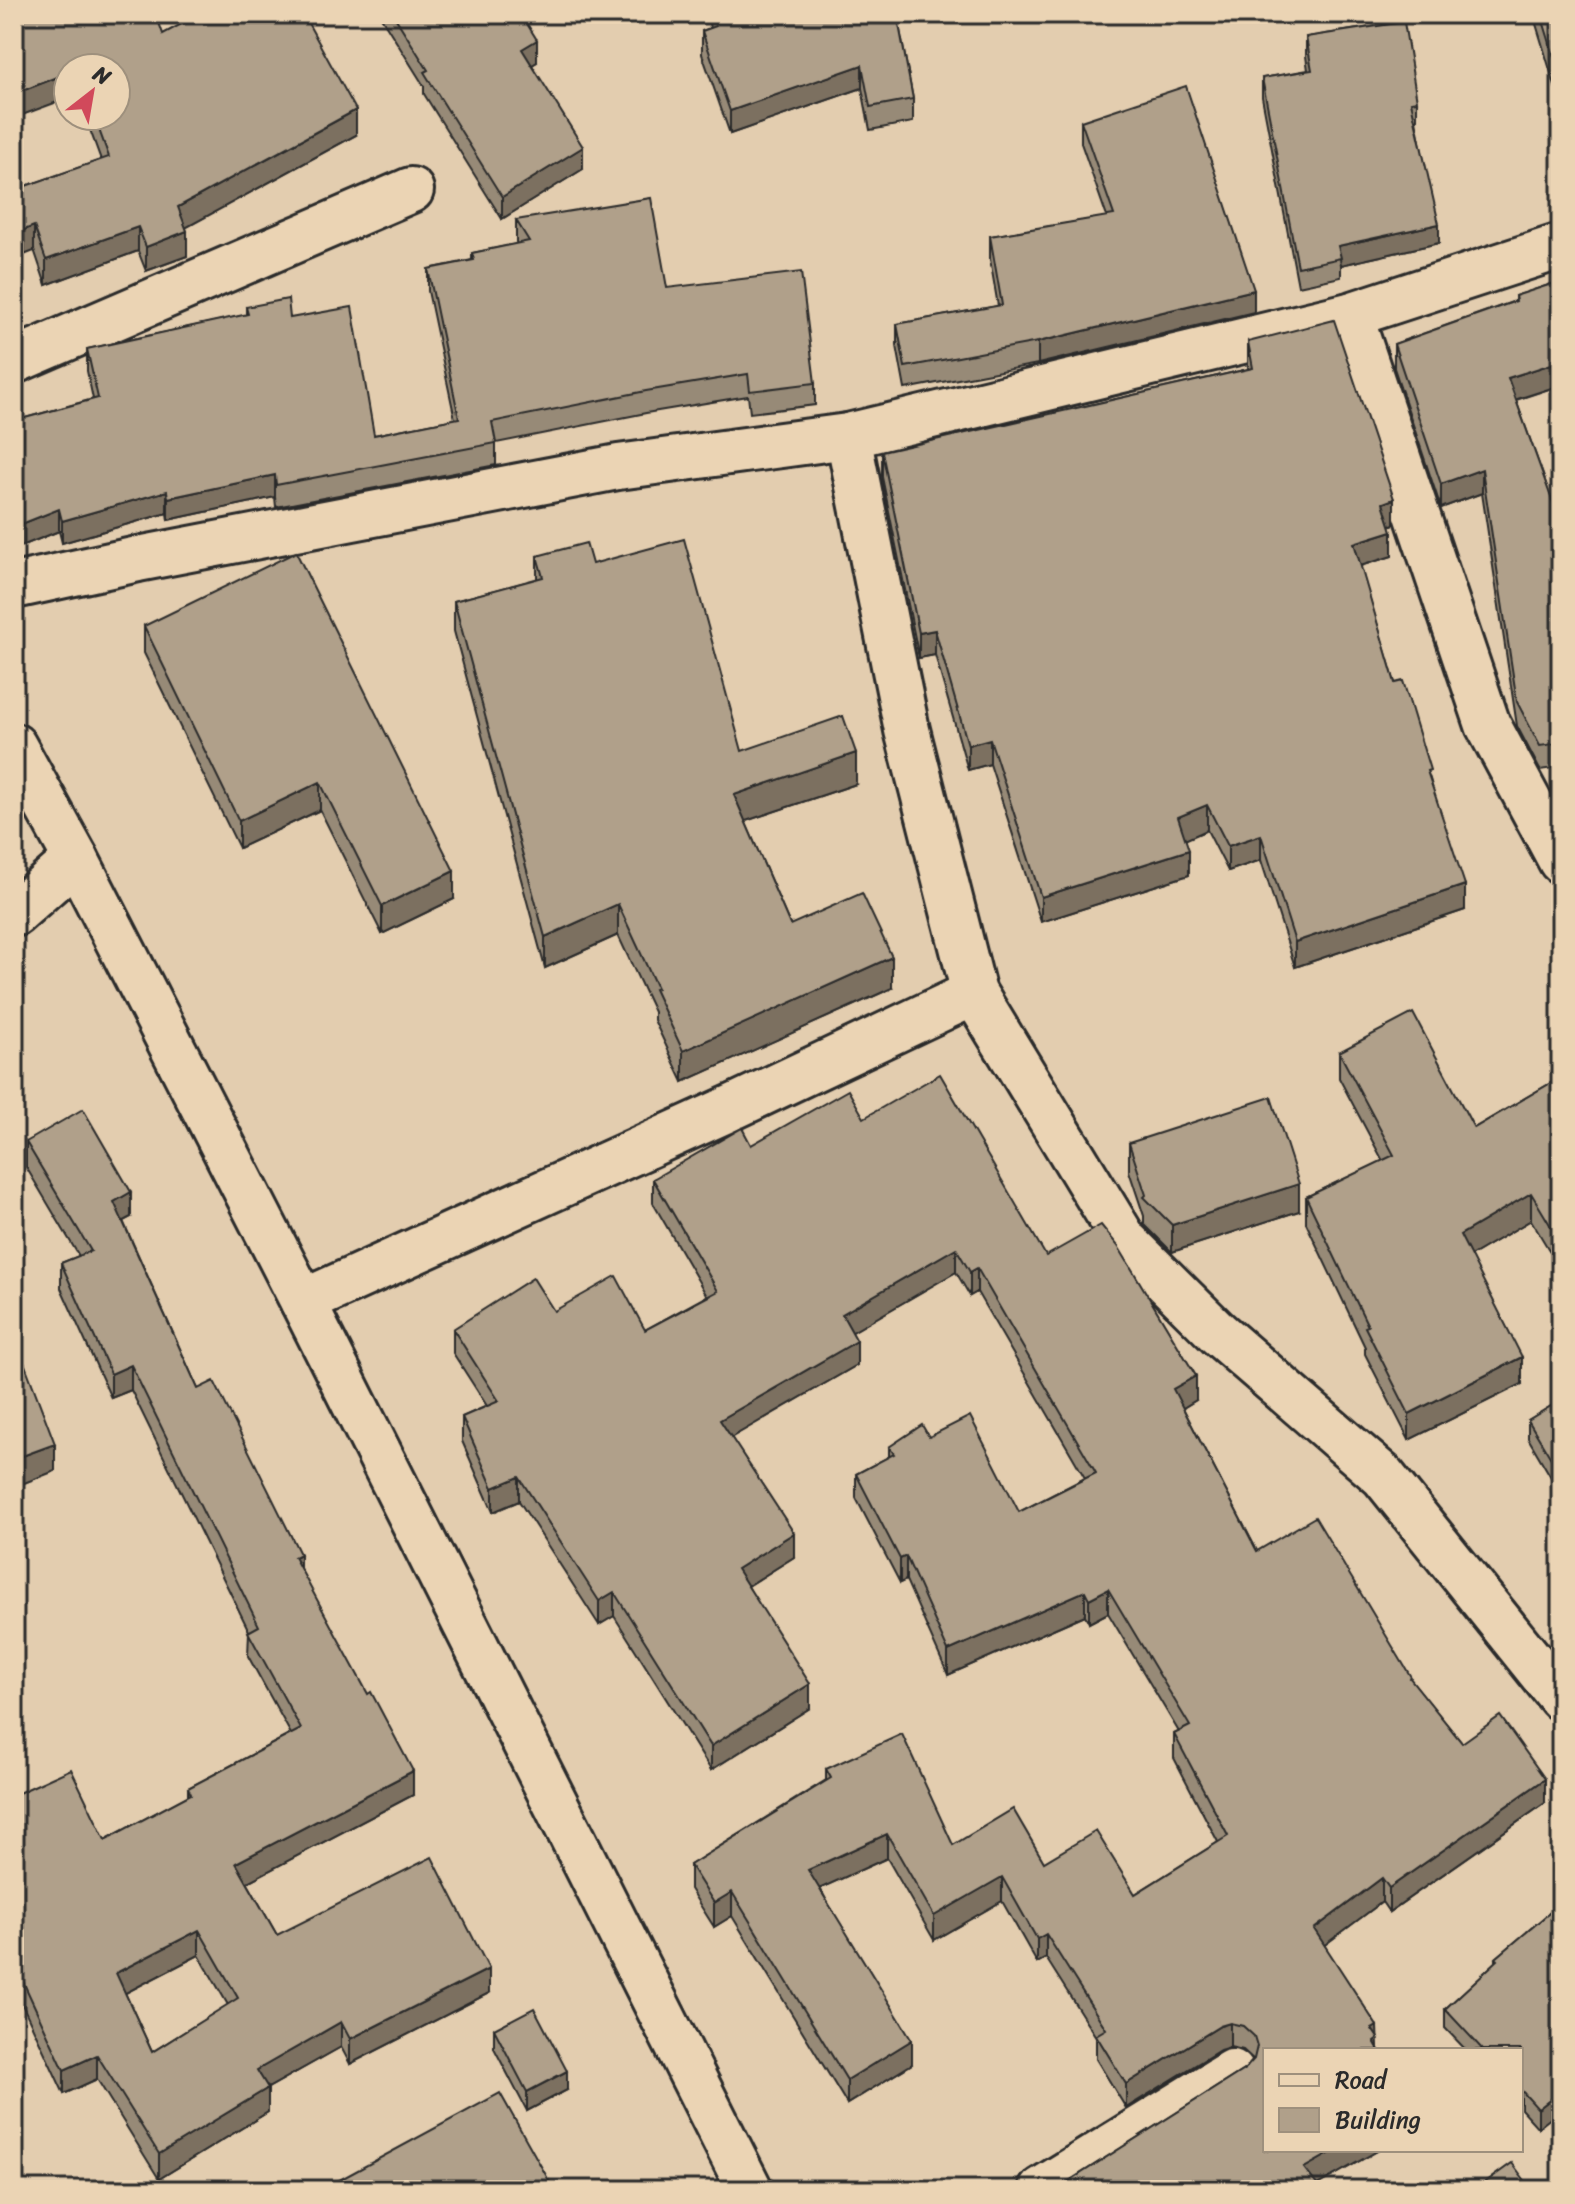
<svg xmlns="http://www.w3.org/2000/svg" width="1575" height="2204" font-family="Sriracha,sans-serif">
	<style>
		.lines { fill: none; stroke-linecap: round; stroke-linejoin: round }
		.street-casing { stroke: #2b2b2b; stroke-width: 50 }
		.primary-casing { stroke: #2b2b2b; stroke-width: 50 }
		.street { stroke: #ebd4b4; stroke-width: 44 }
		.primary { stroke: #ebd4b4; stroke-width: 44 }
		.wall { fill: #978a77; stroke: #2b2b2b; stroke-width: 2; fill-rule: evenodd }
		.shaded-wall { fill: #7b7061; stroke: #2b2b2b; stroke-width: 2 }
		.building { fill: #b0a08a; stroke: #2b2b2b; stroke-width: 2; fill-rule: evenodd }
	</style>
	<rect width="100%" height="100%" fill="#e3cdaf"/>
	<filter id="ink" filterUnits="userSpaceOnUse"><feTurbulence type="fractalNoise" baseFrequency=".0125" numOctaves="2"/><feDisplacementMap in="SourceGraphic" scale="16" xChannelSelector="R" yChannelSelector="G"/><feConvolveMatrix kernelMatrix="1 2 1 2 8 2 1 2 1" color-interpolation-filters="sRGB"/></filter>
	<g filter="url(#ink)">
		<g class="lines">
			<g class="street-casing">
				<g id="street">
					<path d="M1350 315 1488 725 1561 861"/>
					<path d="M14 361 411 190"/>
					<path d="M848 436 907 730 974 993 1125 1241 1218 1333 1383 1476 1561 1698"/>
					<path d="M14 586 138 559 618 467 848 436 1350 315 1561 246"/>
					<path d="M14 914 76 859"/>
					<path d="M303 1302 733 1107 974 993"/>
					<path d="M1041 2190 1232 2072"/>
				</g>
			</g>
			<g class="primary-casing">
				<path id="primary" d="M14 746 76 859 303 1302 750 2190"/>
			</g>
			<use href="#street" class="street"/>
			<use href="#primary" class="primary"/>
		</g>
		<g class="wall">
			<path d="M14 14 163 34 356 135 186 227 187 256 146 271 138 251 46 285 14 190 101 160 85 116H116V68Z"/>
			<path d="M379 14H521L537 62 532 65 583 169 502 219 424 94V86Z"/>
			<path d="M707 14H897L913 99V122L870 130 862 88 730 134 702 54V31L710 28Z"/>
			<path d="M1379 14H1411L1385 25 1417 101V120H1416L1439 243 1341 265V277L1298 286 1262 97V78L1308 70 1306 56V37L1383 25Z"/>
			<path d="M1533 14H1561V106Z"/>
			<path d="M1081 121 1254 312 1038 364 905 389 897 346V324L998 306 990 259V236L1107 217 1081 143Z"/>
			<path d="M516 220 667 288 815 383V405L750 413 748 396 646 413 496 443V465L276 507 275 497 168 520 167 513 62 543 59 531 14 549V421L93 399 87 371V349L246 315V307L290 318 374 435 455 419 428 291V269L472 260V253L517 244 516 242Z"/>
			<path d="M1561 281V385L1516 400 1553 503 1561 502V767L1540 770 1517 726 1482 493 1441 508 1394 368V344L1515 301V296Z"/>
			<path d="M1248 342 1394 524 1390 526 1392 556 1360 566 1395 683 1430 779 1465 910 1295 967 1261 860 1228 871 1207 830 1185 839 1189 875 1041 922 990 764 968 770 935 655 919 658 882 477V452L1248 369Z"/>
			<path d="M537 556 592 564 742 751 856 784 745 821 790 925 892 988 683 1082 654 1020V1012L618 935 545 968 454 631V601L537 579Z"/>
			<path d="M144 626 454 899 382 934 320 810 239 848 144 653Z"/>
			<path d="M1339 1052 1474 1128 1561 1077V1270L1531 1220 1470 1256 1522 1384 1409 1440 1365 1354V1347L1306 1223V1197L1383 1161 1339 1078Z"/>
			<path d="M864 1118 1046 1256 1196 1400 1183 1408 1257 1551 1411 1680 1462 1743 1545 1803 1389 1912 1382 1902 1324 1945 1377 2036 1378 2047 1379 2150 1317 2185 1055 2190 1245 2069 1254 2060 1243 2050 1230 2047 1220 2050 1126 2108 1096 2059V2037L1046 1958 1037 1963 1002 1901 934 1940 887 1858 820 1888 912 2064 847 2104 732 1916 714 1927 690 1889V1865L826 1780V1769L953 1845 1044 1862 1135 1894 1218 1842 1174 1758V1734L1179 1732 1108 1613 1089 1623 1085 1615 948 1675 906 1580 900 1583 856 1498V1474L889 1457V1447L929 1437 1019 1512 1085 1478 977 1292 970 1296 956 1272 852 1332 857 1365 731 1437 794 1557 748 1586 810 1708 711 1770 614 1616 599 1625 519 1501 493 1512 462 1441V1417L487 1406 453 1353V1329L554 1311 645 1330 707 1296 653 1203V1179L751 1145Z"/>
			<path d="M26 1142 131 1217 123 1221 198 1389 300 1569 413 1795 247 1882 277 1935 489 1993 350 2064 341 2047 268 2088V2112L159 2179 97 2079 64 2094 14 1987V1795L105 1840 188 1796V1788L291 1734 248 1656 249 1631 131 1390 111 1398 61 1288V1263L79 1256 26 1167ZM199 1955 228 2005 152 2052 125 1993Z"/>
			<path d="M1129 1143 1299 1211 1172 1252 1144 1224V1216L1129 1171Z"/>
			<path d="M1561 1400V1494L1528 1438V1420Z"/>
			<path d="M1561 1903 1538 2128 1521 2109V2050H1466L1445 2028V2009L1496 1962V1958Z"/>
			<path d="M494 2029 567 2090 527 2111 494 2048Z"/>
		</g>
		<g class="shaded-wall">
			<path d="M1037 14H1049L1037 18Z"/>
			<path d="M1384 14H1411L1384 25Z"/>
			<path d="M537 40V62L522 71V49Z"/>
			<path d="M862 65V88L730 134V111Z"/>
			<path d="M68 73V98L14 118V94Z"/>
			<path d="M356 110V135L178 232V207Z"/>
			<path d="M583 147V169L502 219V197Z"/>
			<path d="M1439 224V243L1341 265 1338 246Z"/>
			<path d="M34 226V251L14 259V234Z"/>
			<path d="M138 227V251L46 285V260Z"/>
			<path d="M187 231V256L146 271V247Z"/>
			<path d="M1254 290V312L1038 364V342Z"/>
			<path d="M1561 361V385L1508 402V378Z"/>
			<path d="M1482 469V493L1441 508V484Z"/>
			<path d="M275 475V497L168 520V498Z"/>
			<path d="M167 491V513L62 543V521Z"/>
			<path d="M1394 499V524L1383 528V503Z"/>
			<path d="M59 509V531L14 549V527Z"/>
			<path d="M1392 531V556L1354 568V543Z"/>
			<path d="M935 630V655L919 658V633Z"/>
			<path d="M990 739V764L968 770V745Z"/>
			<path d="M856 753V784L734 825V795Z"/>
			<path d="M320 782V810L239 848V821Z"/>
			<path d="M1207 805V830L1178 843V817Z"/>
			<path d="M1261 835V860L1228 871V846Z"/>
			<path d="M1189 850V875L1041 922V897Z"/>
			<path d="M454 871V899L382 934V906Z"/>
			<path d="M1465 885V910L1295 967V942Z"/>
			<path d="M618 904V935L545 968V937Z"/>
			<path d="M892 957V988L683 1082V1051Z"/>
			<path d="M15 1107V1135H14V1108Z"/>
			<path d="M1299 1184V1211L1172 1252V1225Z"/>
			<path d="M131 1192V1217L114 1226V1202Z"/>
			<path d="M1531 1193V1220L1460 1262V1235Z"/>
			<path d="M956 1248V1272L842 1338V1314Z"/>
			<path d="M977 1268V1292L970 1296V1272Z"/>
			<path d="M857 1341V1365L720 1444V1420Z"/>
			<path d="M1522 1357V1384L1409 1440V1414Z"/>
			<path d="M131 1365V1390L111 1398V1374Z"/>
			<path d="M1196 1376V1400L1173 1414V1389Z"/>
			<path d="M55 1444V1471L14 1487V1459Z"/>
			<path d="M519 1477V1501L493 1512V1488Z"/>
			<path d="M794 1533V1557L737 1593V1569Z"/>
			<path d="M300 1554V1579L294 1557Z"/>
			<path d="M906 1556V1580L900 1583V1559Z"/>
			<path d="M1108 1589V1613L1089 1623V1599Z"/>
			<path d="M1085 1591V1615L948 1675V1651Z"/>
			<path d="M614 1592V1616L599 1625V1601Z"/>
			<path d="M18 1610V1638L14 1640V1612Z"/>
			<path d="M810 1684V1708L711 1770V1746Z"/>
			<path d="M413 1771V1795L236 1888V1863Z"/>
			<path d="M1545 1779V1803L1389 1912V1888Z"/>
			<path d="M887 1834V1858L808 1894V1870Z"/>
			<path d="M1002 1877V1901L934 1940V1916Z"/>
			<path d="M1382 1878V1902L1314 1953V1929Z"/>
			<path d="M732 1892V1916L714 1927V1903Z"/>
			<path d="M199 1930V1955L116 1998V1973Z"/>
			<path d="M1046 1934V1958L1037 1963V1939Z"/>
			<path d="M489 1969V1993L350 2064V2039Z"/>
			<path d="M341 2022V2047L257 2094V2070Z"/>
			<path d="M1230 2023V2047L1220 2050 1126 2108V2084L1220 2026Z"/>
			<path d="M1377 2026 1378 2050H1372V2029Z"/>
			<path d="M912 2040V2064L847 2104V2080Z"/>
			<path d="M97 2055V2079L64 2094V2070Z"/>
			<path d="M567 2071V2090L527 2111V2092Z"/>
			<path d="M268 2088V2112L159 2179V2154Z"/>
			<path d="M1561 2091V2110L1538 2128V2109Z"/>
			<path d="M1336 2150H1379L1308 2190 1304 2168Z"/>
			<path d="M551 2184V2190H539Z"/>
		</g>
		<g class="building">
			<path d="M14 14H156L163 34 200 14H303L356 110 178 207 187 231 146 247 138 227 46 260 34 226 14 234V190L109 157 94 116H116V68H68V73L14 94Z"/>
			<path d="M393 14H521L537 40 522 49 583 147 502 197 424 72 428 70Z"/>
			<path d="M713 14H897L913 99 870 107 862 65 730 111 702 31 716 26Z"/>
			<path d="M1541 14H1561V79Z"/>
			<path d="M1404 22 1417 101 1411 102 1439 224 1338 246 1341 258 1298 267 1262 78 1312 70 1306 37Z"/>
			<path d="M1186 86 1254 290 1038 342 905 367 897 324 1002 305 990 236 1114 215 1081 121Z"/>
			<path d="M651 198 667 288 801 272 815 383 750 391 748 374 646 391 492 422 496 443 276 485 275 475 168 498 167 491 62 521 59 509 14 527V421L98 398 87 349 248 314 246 307 288 299 290 318 352 307 374 435 459 418 428 269 474 260 472 253 529 241 516 220Z"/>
			<path d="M1561 281V361L1508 378 1553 503 1561 502V743L1540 746 1517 702 1482 469 1441 484 1394 344 1516 301 1515 296Z"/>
			<path d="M1334 320 1394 499 1383 503 1392 531 1354 543 1395 683 1403 681 1430 770 1427 771 1465 885 1295 942 1261 835 1228 846 1207 805 1178 817 1189 850 1041 897 990 739 968 745 935 630 919 633 882 452 1253 368 1248 342Z"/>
			<path d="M684 539 742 751 843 716 856 753 734 795 790 925 862 893 892 957 683 1051 654 989 657 988 618 904 545 937 454 601 543 577 537 556 586 543 592 564Z"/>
			<path d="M296 552 454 871 382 906 320 782 239 821 144 626Z"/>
			<path d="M1413 1013 1474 1128 1561 1077V1243L1531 1193 1460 1235 1522 1357 1409 1414 1365 1327 1368 1326 1306 1197 1394 1155 1339 1052Z"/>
			<path d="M940 1074 1046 1256 1101 1225 1118 1246 1196 1376 1173 1389 1257 1551 1315 1517 1411 1677 1410 1678 1462 1743 1500 1716 1545 1779 1389 1888 1382 1878 1314 1929 1377 2026 1372 2029 1378 2038 1374 2041 1379 2050H1265V2150H1336L1304 2168 1321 2190H1055L1245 2069 1254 2059 1257 2046 1254 2036 1243 2026 1230 2023 1220 2026 1126 2084 1096 2035 1106 2029 1046 1934 1037 1939 1002 1877 934 1916 887 1834 808 1870 912 2040 847 2080 732 1892 714 1903 690 1865 831 1778 826 1769 902 1734 953 1845 1013 1809 1044 1862 1096 1831 1135 1894 1228 1836 1174 1734 1190 1726 1108 1589 1089 1599 1085 1591 948 1651 906 1556 900 1559 856 1474 894 1454 889 1447 922 1425 929 1437 970 1416 1019 1512 1096 1473 977 1268 970 1272 956 1248 842 1314 857 1341 720 1420 794 1533 737 1569 810 1684 711 1746 614 1592 599 1601 519 1477 493 1488 462 1417 499 1401 453 1329 533 1278 554 1311 616 1276 645 1330 718 1291 653 1179 742 1128 751 1145 848 1090 864 1118Z"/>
			<path d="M1271 1097 1299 1184 1172 1225 1144 1197 1146 1195 1129 1143Z"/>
			<path d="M83 1109 131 1192 114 1202 198 1389 214 1381 300 1554 294 1557 368 1694 371 1692 413 1771 236 1863 277 1935 432 1857 489 1969 350 2039 341 2022 257 2070 268 2088 159 2154 97 2055 64 2070 14 1962V1795L71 1769 105 1840 191 1794 188 1788 301 1729 248 1632 259 1626 131 1365 111 1374 61 1263 91 1251 26 1142ZM199 1930 238 1998 152 2052 116 1973Z"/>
			<path d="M14 1336 55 1444 14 1459Z"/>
			<path d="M1561 1400V1475L1528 1420Z"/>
			<path d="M1561 1903V2091L1538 2109 1521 2090V2050H1483L1445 2009 1498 1960 1496 1958Z"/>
			<path d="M534 2008 567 2071 527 2092 494 2029Z"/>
			<path d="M500 2093 551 2184 539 2190H321Z"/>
			<path d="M1512 2163 1532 2190H1482L1480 2186Z"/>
		</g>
	</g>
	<rect width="1575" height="2204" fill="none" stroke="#ebd4b4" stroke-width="48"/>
	<rect x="24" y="24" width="1527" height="2156" fill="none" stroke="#2b2b2b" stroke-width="3" filter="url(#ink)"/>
	<rect x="1263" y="2048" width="260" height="104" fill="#ebd4b4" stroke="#9e907d" stroke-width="2"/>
	<rect x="1279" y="2074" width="40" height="12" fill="#ebd4b4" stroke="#9e907d" stroke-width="2"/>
	<text x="1335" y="2088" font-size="24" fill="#2b2b2b">Road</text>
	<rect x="1279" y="2108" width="40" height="24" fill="#b0a08a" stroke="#9e907d" stroke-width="2"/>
	<text x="1335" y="2128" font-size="24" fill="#2b2b2b">Building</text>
	<g transform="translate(92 92) rotate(31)"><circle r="38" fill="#ebd4b4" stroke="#9e907d" stroke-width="2"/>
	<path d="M0-6L14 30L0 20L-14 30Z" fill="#d1495b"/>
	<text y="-12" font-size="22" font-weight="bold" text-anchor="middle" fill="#2b2b2b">N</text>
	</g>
</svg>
